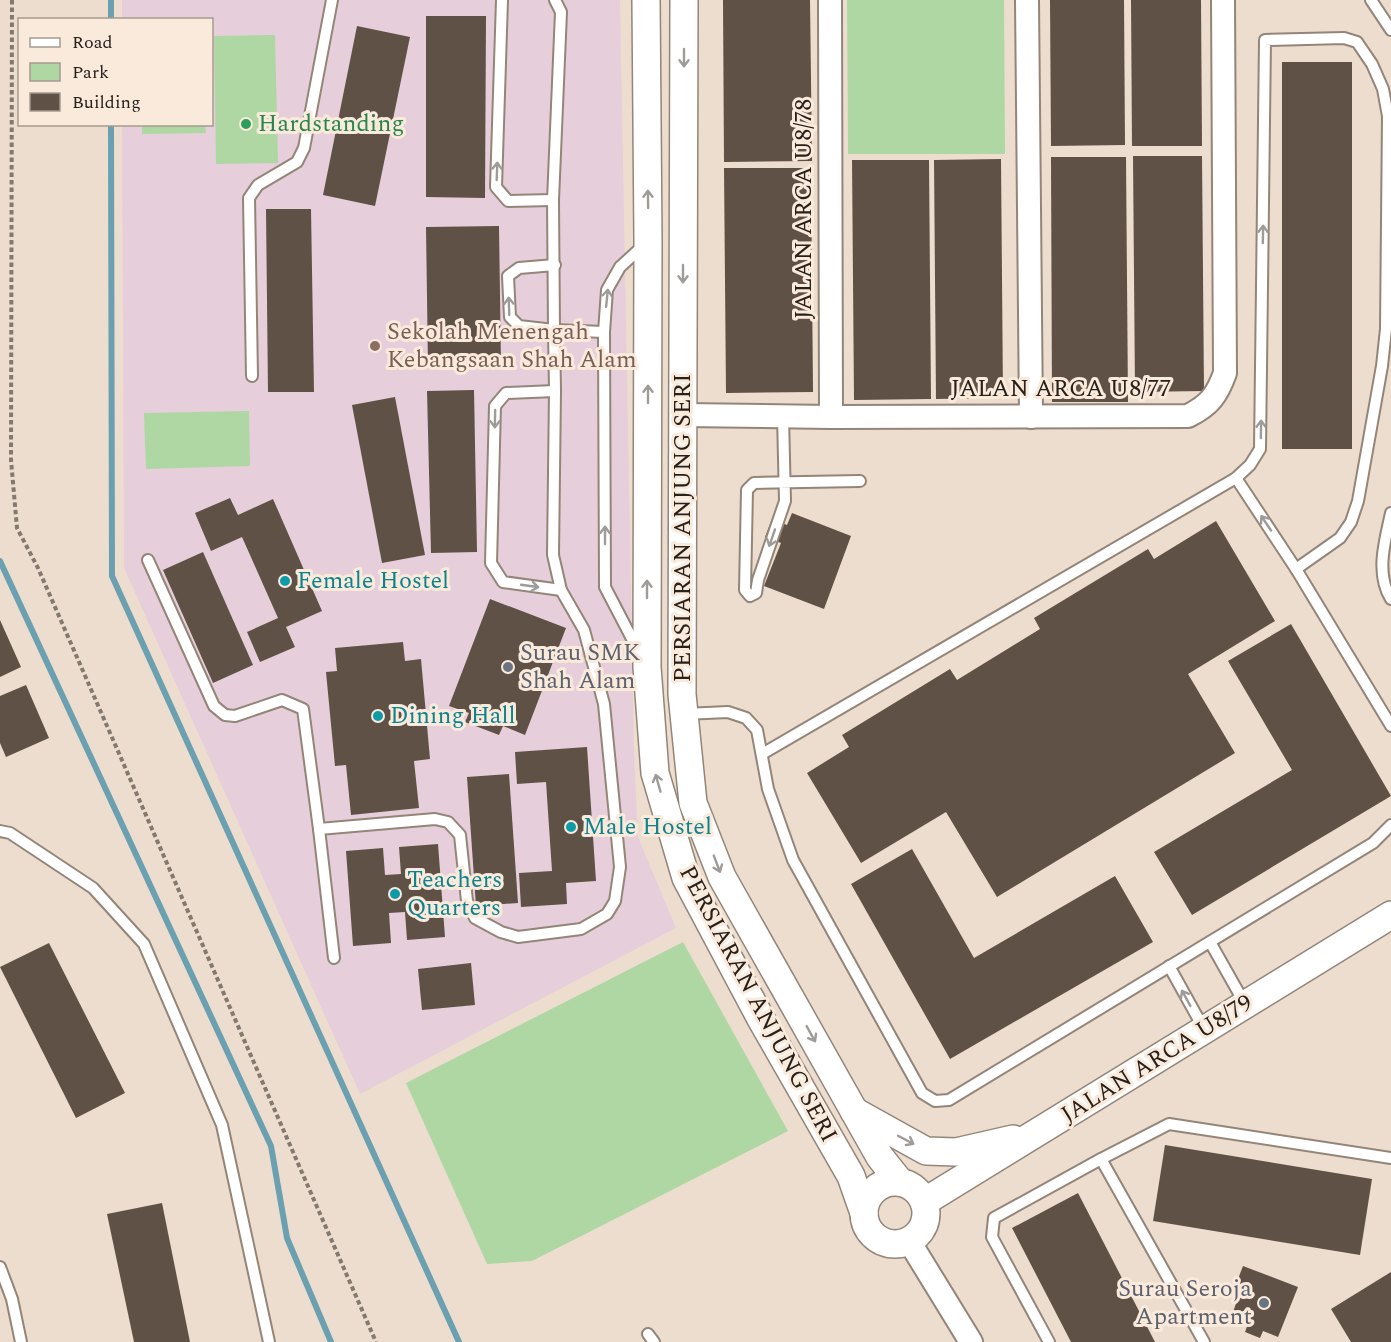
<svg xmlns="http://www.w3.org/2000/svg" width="1391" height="1342" font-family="Spectral,serif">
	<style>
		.education { fill: #e6cfda }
		.green { fill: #aed7a3 }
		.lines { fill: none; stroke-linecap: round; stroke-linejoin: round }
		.stream { stroke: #6ba0b1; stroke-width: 6 }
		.building { fill: #5f5146 }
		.service-casing { stroke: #938578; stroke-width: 14 }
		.minor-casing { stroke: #938578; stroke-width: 26 }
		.tertiary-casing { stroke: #938578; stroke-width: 30 }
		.path { stroke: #83796f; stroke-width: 4; stroke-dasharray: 4.5 3; stroke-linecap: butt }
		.service { stroke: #fff; stroke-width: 10 }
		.minor { stroke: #fff; stroke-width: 22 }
		.tertiary { stroke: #fff; stroke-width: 27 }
		.oneway { stroke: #9e9b99 }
		.leisure-dot { fill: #2e9e5b; stroke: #faeadc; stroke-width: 2 }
		.education-dot { fill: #8d6e63; stroke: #faeadc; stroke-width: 2 }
		.culture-dot { fill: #0f9aa8; stroke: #faeadc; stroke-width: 2 }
		.worship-dot { fill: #6b7280; stroke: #faeadc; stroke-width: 2 }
		.labels { text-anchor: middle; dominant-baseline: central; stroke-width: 6; stroke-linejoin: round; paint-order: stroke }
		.leisure-label { font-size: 24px; fill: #27864d; stroke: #faeadc; text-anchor: start }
		.street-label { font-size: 24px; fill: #27211c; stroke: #faeadc }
		.education-label { font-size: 24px; fill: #785e54; stroke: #faeadc; text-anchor: start }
		.culture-label { font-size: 24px; fill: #0d838f; stroke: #faeadc; text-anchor: start }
		.worship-label { font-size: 24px; fill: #5b616d; stroke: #faeadc; text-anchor: start }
	</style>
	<rect width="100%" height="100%" fill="#edddcf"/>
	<path class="education" d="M122 0H620L634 752 638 837 676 928 360 1094 124 568 122 125 212 124V20L122 19Z"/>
	<g class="green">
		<path d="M847 0H1004L1005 154H848Z"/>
		<path d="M275 35 278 163 216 164 214 36Z"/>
		<path d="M142 125H205L206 133 142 134Z"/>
		<path d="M249 411 250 466 146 469 144 413Z"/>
		<path d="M683 942 788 1131 532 1261 487 1264 406 1083Z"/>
	</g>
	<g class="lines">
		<g class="stream">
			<path d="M111 0V20"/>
			<path d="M111 124 112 576 459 1342"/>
			<path d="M0 561 271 1146 287 1238 331 1342"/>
		</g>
	</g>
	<g class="building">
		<path d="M723 0H810L812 161 724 162Z"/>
		<path d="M1050 0H1124L1125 145 1051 146Z"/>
		<path d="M1131 0H1201L1202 146H1132Z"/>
		<path d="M426 16H486L485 198 426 197Z"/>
		<path d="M357 26 410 37 375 206 323 195Z"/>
		<rect x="1282" y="62" width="70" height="387"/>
		<path d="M1133 156H1202L1204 391 1135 392Z"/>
		<path d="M1051 157H1126L1128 402H1052Z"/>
		<path d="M1001 159 1003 398 936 399 934 160Z"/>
		<path d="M852 160H929L931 399 854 400Z"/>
		<path d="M724 168H811L813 392 726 393Z"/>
		<path d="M266 209H311L314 392H268Z"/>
		<path d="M499 226 501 366 428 367 426 227Z"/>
		<path d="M474 390 477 552 431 553 427 391Z"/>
		<path d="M395 397 425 555 382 563 352 405Z"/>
		<path d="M230 498 238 515 273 499 322 611 286 627 295 647 260 662 247 632 278 618 242 537 211 551 195 513Z"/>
		<path d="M792 513 851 536 824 609 764 586 781 543 765 537 772 519 787 525Z"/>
		<path d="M1216 521 1275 621 1188 674 1235 753 997 897 946 812 861 863 807 773 849 747 842 735 950 669 957 680 1040 629 1034 618 1148 549 1154 559Z"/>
		<path d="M203 552 253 665 213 683 163 570Z"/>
		<path d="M490 599 566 628 525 735 503 726 499 735 465 722 469 713 449 706Z"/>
		<path d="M0 620 21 667 0 677Z"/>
		<path d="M1291 624 1391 796 1192 915 1154 852 1292 770 1228 661Z"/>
		<path d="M403 642 405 661 421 659 430 759 414 761 419 808 351 815 346 765 335 766 326 672 337 671 335 648Z"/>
		<path d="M26 685 49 738 6 757 0 743V696Z"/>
		<path d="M587 747 596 881 566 883 567 904 521 907 519 873 552 871 546 782 517 784 515 752Z"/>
		<path d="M509 774 518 903 476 906 467 777Z"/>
		<path d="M438 844 445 937 407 940 405 912 389 913 391 943 353 946 346 851 383 848 385 875 401 874 399 847Z"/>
		<path d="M912 849 974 958 1115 876 1153 942 950 1059 851 884Z"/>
		<path d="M49 943 125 1093 76 1118 0 967Z"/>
		<path d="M471 963 475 1005 422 1010 418 969Z"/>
		<path d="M1165 1145 1372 1179 1360 1255 1153 1221Z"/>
		<path d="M1078 1193 1155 1342H1071L1012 1228Z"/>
		<path d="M162 1203 190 1342H134L107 1214Z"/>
		<path d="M1243 1266 1298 1287 1278 1337 1263 1331 1260 1338 1245 1332 1248 1324 1236 1320 1239 1314 1233 1312 1239 1295 1233 1292Z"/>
		<path d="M1391 1272V1342H1351L1331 1309Z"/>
	</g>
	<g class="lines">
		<g class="service-casing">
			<g id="service">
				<path d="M502 0 496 187 508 201 553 200"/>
				<path d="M1371 0 1391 30"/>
				<path d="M555 265 519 268 508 276 510 317 519 326 554 330 604 332"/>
				<path d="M252 376 249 198 258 185 297 162 304 148 332 0"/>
				<path d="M555 391 506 393 495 406 491 563 503 582 561 590"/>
				<path d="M783 416 785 501 758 580 756 593 750 596 745 590 747 490 754 483 860 481"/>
				<path d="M1236 478 1296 569 1391 726"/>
				<path d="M1391 513C1385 541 1375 573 1391 599"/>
				<path d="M148 560 214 706 225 715 235 716 282 700 303 709 319 829 334 958"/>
				<path d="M640 654 605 587 604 332 607 290 620 267 644 245"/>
				<path d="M684 714 728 712 746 718 757 730 768 789 793 860 922 1093 935 1101 949 1100 1373 843 1391 825"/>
				<path d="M762 754 1236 478 1250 465 1260 449 1265 40 1344 38 1357 42 1372 64 1383 89 1388 116 1386 329 1382 366 1358 501 1351 522 1340 538 1296 569"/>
				<path d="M319 829 435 819 448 822 460 835 467 901 475 918 501 932 518 937 581 929 607 914 615 901 620 867 604 704 584 630 561 590 553 555 555 391 554 330 553 200 561 12 555 0"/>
				<path d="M0 831 10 833 93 888 144 944 222 1125 269 1342"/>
				<path d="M1210 942 1245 1004"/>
				<path d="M1169 966 1204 1029"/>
				<path d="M1101 1159 1204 1342"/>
				<path d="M0 1267 12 1299 21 1342"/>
				<path d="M648 1334 654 1342"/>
				<path d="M1049 1342 992 1237 994 1218 1101 1159 1169 1124 1391 1158"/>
			</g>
		</g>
		<g class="minor-casing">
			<g id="minor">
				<path d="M830 0 831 417"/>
				<path d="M1027 0 1031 417"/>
				<path d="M683 415 831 417 1188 416C1210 405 1217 395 1225 373L1223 0"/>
				<path d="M909 1241 971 1342"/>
			</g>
		</g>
		<g class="tertiary-casing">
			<g id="tertiary">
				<path d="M646 0 648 241 647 667 655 773 686 878 760 1017 851 1176 864 1213"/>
				<path d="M684 0 682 694 693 803 722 877 880 1157 900 1182"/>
				<path d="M854 1111 926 1151 956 1152 1013 1139"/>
				<circle cx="895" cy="1213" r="31"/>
				<path d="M924 1202 1391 915"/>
			</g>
		</g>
		<path class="path" d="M12 0 11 460 17 528 38 568 376 1342"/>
		<use href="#service" class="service"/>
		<use href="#minor" class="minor"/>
		<use href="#tertiary" class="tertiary"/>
	</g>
	<defs><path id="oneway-shaft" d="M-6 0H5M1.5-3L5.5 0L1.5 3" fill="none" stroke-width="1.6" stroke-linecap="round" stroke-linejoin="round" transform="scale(1.5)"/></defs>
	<g class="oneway">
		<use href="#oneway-shaft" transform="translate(684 58) rotate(90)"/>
		<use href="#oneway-shaft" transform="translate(497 171) rotate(-88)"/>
		<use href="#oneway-shaft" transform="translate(648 199) rotate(-91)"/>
		<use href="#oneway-shaft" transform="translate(1263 234) rotate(-89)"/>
		<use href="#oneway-shaft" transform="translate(683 274) rotate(90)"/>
		<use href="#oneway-shaft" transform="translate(607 298) rotate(-84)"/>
		<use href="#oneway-shaft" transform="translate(509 306) rotate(-92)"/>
		<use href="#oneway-shaft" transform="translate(648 394) rotate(-90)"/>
		<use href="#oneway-shaft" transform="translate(495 419) rotate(91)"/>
		<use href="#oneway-shaft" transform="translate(1261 429) rotate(-89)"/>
		<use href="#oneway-shaft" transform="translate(1266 523) rotate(-124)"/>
		<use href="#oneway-shaft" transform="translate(605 535) rotate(-90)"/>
		<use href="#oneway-shaft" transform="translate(772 538) rotate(109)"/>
		<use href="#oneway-shaft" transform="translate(530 586) rotate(8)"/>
		<use href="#oneway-shaft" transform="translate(647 589) rotate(-90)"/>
		<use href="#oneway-shaft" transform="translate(658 783) rotate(-106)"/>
		<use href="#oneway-shaft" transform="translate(717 864) rotate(69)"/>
		<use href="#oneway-shaft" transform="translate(1186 998) rotate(-119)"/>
		<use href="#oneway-shaft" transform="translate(811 1034) rotate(61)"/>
		<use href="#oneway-shaft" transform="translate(906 1140) rotate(28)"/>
	</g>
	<circle class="leisure-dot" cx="246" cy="124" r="6"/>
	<circle class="education-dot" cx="375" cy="346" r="6"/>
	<g class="culture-dot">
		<circle cx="285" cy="581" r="6"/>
		<circle cx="378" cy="716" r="6"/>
		<circle cx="571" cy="827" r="6"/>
		<circle cx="395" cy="894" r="6"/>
	</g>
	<g class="worship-dot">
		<circle cx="508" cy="667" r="6"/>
		<circle cx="1264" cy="1303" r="6"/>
	</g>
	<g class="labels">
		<g class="leisure-label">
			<text x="258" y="124">Hardstanding</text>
		</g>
		<g class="street-label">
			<text transform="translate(804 209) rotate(-90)">JALAN ARCA U8/78</text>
			<text x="1061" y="389">JALAN ARCA U8/77</text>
			<text transform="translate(683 528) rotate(-90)">PERSIARAN ANJUNG SERI</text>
			<text transform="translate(758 1004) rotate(62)">PERSIARAN ANJUNG SERI</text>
			<text transform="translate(1157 1059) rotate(-32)">JALAN ARCA U8/79</text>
		</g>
		<g class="education-label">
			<text x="387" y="332">Sekolah Menengah<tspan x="387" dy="28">Kebangsaan Shah Alam</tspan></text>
		</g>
		<g class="culture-label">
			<text x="297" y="581">Female Hostel</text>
			<text x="390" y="716">Dining Hall</text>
			<text x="583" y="827">Male Hostel</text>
			<text x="407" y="880">Teachers<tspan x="407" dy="28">Quarters</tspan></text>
		</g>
		<g class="worship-label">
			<text x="520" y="653">Surau SMK<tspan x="520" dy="28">Shah Alam</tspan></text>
			<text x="1252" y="1289" text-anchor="end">Surau Seroja<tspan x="1252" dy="28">Apartment</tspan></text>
		</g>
	</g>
	<rect x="18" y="18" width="195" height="108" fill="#faeadc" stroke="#a69a8f" stroke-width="1.5"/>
	<rect x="30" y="38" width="30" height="9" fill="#ffffff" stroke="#a69a8f" stroke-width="1.5"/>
	<text x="72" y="48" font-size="18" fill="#27211c">Road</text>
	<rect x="30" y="63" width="30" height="18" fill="#aed7a3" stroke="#a69a8f" stroke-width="1.5"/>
	<text x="72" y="78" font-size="18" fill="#27211c">Park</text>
	<rect x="30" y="93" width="30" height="18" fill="#5f5146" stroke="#a69a8f" stroke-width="1.5"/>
	<text x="72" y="108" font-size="18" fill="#27211c">Building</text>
</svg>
